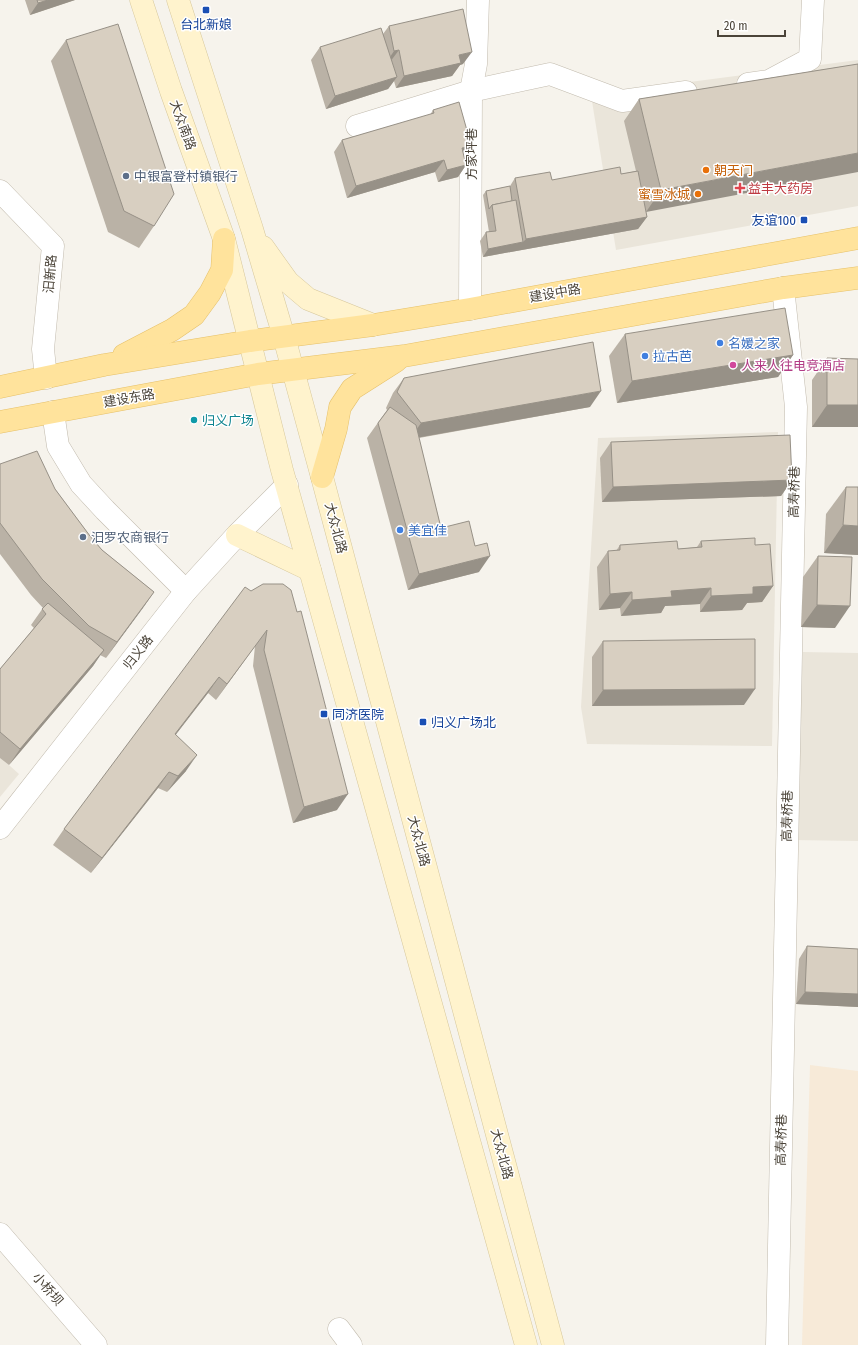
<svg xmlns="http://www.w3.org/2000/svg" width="858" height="1345" font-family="'Fira Sans Condensed','Noto Sans SC',sans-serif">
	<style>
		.residential { fill: #eae5da }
		.commercial { fill: #f7ead8 }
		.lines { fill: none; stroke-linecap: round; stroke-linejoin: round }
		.minor-casing { stroke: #c2bbae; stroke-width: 23 }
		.tertiary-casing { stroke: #c2bbae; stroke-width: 23 }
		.secondary-casing { stroke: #d6c79b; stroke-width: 23 }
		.primary-casing { stroke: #e6c16a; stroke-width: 23 }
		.minor { stroke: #fff; stroke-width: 22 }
		.tertiary { stroke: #fff; stroke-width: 22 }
		.secondary { stroke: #fff3cd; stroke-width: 22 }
		.primary { stroke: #ffe39c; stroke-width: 22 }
		.wall { fill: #bab2a6 }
		.shaded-wall { fill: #979187 }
		.building { fill: #d8cfc1; stroke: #979187 }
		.transit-dot { fill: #1a4fb4; stroke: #fff; stroke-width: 1.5 }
		.food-dot { fill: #e8710a; stroke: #fff; stroke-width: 1.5 }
		.service-dot { fill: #5c6f8a; stroke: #fff; stroke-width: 1.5 }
		.health-dot { fill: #e0444e; stroke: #fff; stroke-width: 1.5 }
		.shop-dot { fill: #3f7fe0; stroke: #fff; stroke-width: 1.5 }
		.hotel-dot { fill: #d1479c; stroke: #fff; stroke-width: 1.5 }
		.culture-dot { fill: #0f9aa8; stroke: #fff; stroke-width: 1.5 }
		.labels { text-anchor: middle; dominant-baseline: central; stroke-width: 3; stroke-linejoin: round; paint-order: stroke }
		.transit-label { font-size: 13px; fill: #164399; stroke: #fff; text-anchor: start }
		.street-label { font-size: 13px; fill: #4b4439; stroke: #fff }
		.food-label { font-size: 13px; fill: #c56008; stroke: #fff; text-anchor: start }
		.service-label { font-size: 13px; fill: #4e5e75; stroke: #fff; text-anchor: start }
		.health-label { font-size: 13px; fill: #be3a42; stroke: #fff; text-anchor: start }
		.shop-label { font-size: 13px; fill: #366cbe; stroke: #fff; text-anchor: start }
		.hotel-label { font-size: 13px; fill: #b23c85; stroke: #fff; text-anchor: start }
		.culture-label { font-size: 13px; fill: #0d838f; stroke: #fff; text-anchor: start }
	</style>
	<rect width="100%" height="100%" fill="#f6f3ec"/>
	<g class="residential">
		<path d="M858 60V206L616 250 591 95Z"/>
		<path d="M778 432 772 746 587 744 581 707 598 438Z"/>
		<path d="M803 652 858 653V841L793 840Z"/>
		<path d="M0 757 19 774 0 797Z"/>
	</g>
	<path class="commercial" d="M810 1065 858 1071V1345H802Z"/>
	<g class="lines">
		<g class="minor-casing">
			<g id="minor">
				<path d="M748 84 769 81 810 59 813 0"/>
				<path d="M357 126 471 91 550 74 622 101 686 92"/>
				<path d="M470 309 471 91 476 64 478 0"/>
				<path d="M0 1234 96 1345"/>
				<path d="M339 1329 351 1345"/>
				<path d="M777 1345 796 407 783 288"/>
			</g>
		</g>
		<g class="tertiary-casing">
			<g id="tertiary">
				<path d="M0 191 53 246 43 349 46 378"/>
				<path d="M53 412 58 446 81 484 105 510 186 591"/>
				<path d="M0 828 186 591 237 535 287 485"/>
			</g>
		</g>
		<g class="secondary-casing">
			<g id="secondary">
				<path d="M141 0 171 91 224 239 282 470 310 570 526 1345"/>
				<path d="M178 0 252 229 284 337 322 477 553 1345"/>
				<path d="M263 247 288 282 308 299 373 325"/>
				<path d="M237 535 310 570"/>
			</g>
		</g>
		<g class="primary-casing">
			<g id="primary">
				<path d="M124 355 172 330 194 315 210 293 222 270 224 239"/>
				<path d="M0 387 104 365 250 341 373 325 470 309 858 238"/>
				<path d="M0 422 258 374 404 356 783 288 858 278"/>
				<path d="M322 477 336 429 340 407 352 389 396 361"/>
			</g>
		</g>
		<use href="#minor" class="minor"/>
		<use href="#tertiary" class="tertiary"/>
		<use href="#secondary" class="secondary"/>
		<use href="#primary" class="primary"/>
	</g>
	<g class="wall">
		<path d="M25 0H75L30 15Z"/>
		<path d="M389 26 463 64 460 65 452 76 396 88 394 81 388 89 326 109 311 60 320 47 383 34Z"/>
		<path d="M66 40 154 226 139 248 108 232 51 61Z"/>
		<path d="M858 64 646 212 647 217 638 229 483 257 480 241 486 232H489L483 195 486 191 510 186 515 178 552 180 621 174 636 171 624 121 639 99Z"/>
		<path d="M433 110 468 134 465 137 468 147 463 153 466 165 458 177 438 182 435 172 347 198 334 152 342 140 430 115Z"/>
		<path d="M625 334 793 355 778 377 617 403 609 356Z"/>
		<path d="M827 358 858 427H812V380Z"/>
		<path d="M404 378 590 407 419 438 441 528 479 572 408 590 367 438 387 410 386 408 393 393Z"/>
		<path d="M611 442 792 480 781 496 602 502 600 458Z"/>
		<path d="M0 464 55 489 90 536 102 550 154 592 106 658 100 655 93 666 9 765 0 758V669L34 628 31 625 43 608 31 595 0 554Z"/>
		<path d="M846 487 858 555 824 553 826 514Z"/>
		<path d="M701 541 755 545 773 586 762 602 747 603 742 610 700 612V604L665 606 661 613 621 616 620 608 599 610 597 567 608 551H616L620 545 678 549 697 547Z"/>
		<path d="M818 556 835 628 801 627 803 577Z"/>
		<path d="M251 591 337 810 293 823 253 666 255 646 216 700 208 693 175 735 186 771 167 792 158 788 91 873 53 845 64 829Z"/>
		<path d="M603 641 744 705 592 706V657Z"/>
		<path d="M807 946 858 949V1007L796 1004 799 959Z"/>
	</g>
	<g class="shaded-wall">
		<path d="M48 0H75L30 15 38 3Z"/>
		<path d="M399 50 390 62 386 63 394 51Z"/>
		<path d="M472 52 463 64 460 65 452 76 396 88 404 76 459 55Z"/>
		<path d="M397 77 388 89 326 109 335 96Z"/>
		<path d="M468 147 459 159 462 148Z"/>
		<path d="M858 153V172L646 212 661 190Z"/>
		<path d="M444 160 435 172 347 198 356 186Z"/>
		<path d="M466 165 458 177 438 182 447 170Z"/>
		<path d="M647 217 638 229 483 257 488 249 523 242 526 239Z"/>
		<path d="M793 355 778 377 617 403 632 381Z"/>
		<path d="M601 391 590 407 410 439 421 423Z"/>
		<path d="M827 405H858V427H812Z"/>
		<path d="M792 480 781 496 602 502 613 487Z"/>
		<path d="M843 525 858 526V555L824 553Z"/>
		<path d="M490 556 479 572 408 590 419 574Z"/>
		<path d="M773 586 762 602 747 603 742 610 700 612 711 596 753 587Z"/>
		<path d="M711 588 700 604 665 606 661 613 621 616 632 600 671 591Z"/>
		<path d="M154 592 143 608 106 658 117 642Z"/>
		<path d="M632 592 620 608 599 610 610 594Z"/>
		<path d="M817 605 850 606 835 628 801 627Z"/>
		<path d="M267 630 255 646 216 700 227 684Z"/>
		<path d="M104 650 93 666 9 765 20 749Z"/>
		<path d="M219 677 208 693 164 750 175 734Z"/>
		<path d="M755 689 744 705 592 706 603 690Z"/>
		<path d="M197 755 186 771 167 792 178 776Z"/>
		<path d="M169 772 158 788 91 873 102 858Z"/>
		<path d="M348 794 337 810 293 823 304 807Z"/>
		<path d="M805 992 858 994V1007L796 1004Z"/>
	</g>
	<g class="building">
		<path d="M37 0H48L38 3Z"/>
		<path d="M463 9 472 52 459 55 461 63 404 76 399 50 394 51 389 26Z"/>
		<path d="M118 24 174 194 154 226 124 211 66 40Z"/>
		<path d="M381 28 397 77 335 96 320 47Z"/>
		<path d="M858 64V153L661 190 639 99Z"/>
		<path d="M459 102 468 134 465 135 468 147 462 148 466 165 447 170 444 160 356 186 342 140 434 113 433 110Z"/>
		<path d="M620 167 621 174 638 171 647 217 526 239 515 178 550 172 552 180Z"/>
		<path d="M510 186 512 201 492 205 489 209 486 191Z"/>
		<path d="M516 200 523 242 488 249 486 232 496 231 492 205Z"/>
		<path d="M785 308 793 355 632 381 625 334Z"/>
		<path d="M593 342 601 391 421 423 397 392 404 378Z"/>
		<path d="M827 358 858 359V405H827Z"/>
		<path d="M390 407 416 425 441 528 469 521 475 546 487 543 490 556 419 574 378 423Z"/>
		<path d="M790 435 792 480 613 487 611 442Z"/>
		<path d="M37 451 55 489 90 536 102 550 154 592 117 642 89 626 42 579 0 523V464Z"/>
		<path d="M846 487H858V526L843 525Z"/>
		<path d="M755 538V545L770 544 773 586 753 587V594L711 596V588L671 591 672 597 632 600V592L610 594 608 551 620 550V545L677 541 678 549 702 547 701 541Z"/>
		<path d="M818 556 852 557 850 606 817 605Z"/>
		<path d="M263 584H283L291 590 297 612 301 611 348 794 304 807 264 650 267 630 227 684 219 677 175 734 197 755 178 776 169 772 102 858 64 829 245 587 251 591Z"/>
		<path d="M48 603 104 650 20 749 0 732V669L46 614 42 609Z"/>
		<path d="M755 639V689L603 690V641Z"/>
		<path d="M807 946 858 949V994L805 992Z"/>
	</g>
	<g class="transit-dot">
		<rect x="202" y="6" width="8" height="8" rx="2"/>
		<rect x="800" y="216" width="8" height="8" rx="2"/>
		<rect x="320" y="710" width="8" height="8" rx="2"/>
		<rect x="419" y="718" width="8" height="8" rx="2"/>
	</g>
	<g class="food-dot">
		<circle cx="706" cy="170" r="4"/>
		<circle cx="698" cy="194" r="4"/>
	</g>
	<g class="service-dot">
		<circle cx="126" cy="176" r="4"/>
		<circle cx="83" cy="537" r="4"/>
	</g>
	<path class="health-dot" d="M738 182h4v4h4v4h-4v4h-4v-4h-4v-4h4z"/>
	<g class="shop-dot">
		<circle cx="720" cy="343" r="4"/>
		<circle cx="645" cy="356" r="4"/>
		<circle cx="400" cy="530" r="4"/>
	</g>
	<circle class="hotel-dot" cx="733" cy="365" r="4"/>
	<circle class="culture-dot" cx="194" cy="420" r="4"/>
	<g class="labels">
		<g class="transit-label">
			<text x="206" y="24" text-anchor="middle">台北新娘</text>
			<text x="796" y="220" text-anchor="end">友谊100</text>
			<text x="332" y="714">同济医院</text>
			<text x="431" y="722">归义广场北</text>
		</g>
		<g class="street-label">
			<text transform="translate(183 125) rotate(70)">大众南路</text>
			<text transform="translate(471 154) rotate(-90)">方家坪巷</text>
			<text transform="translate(50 274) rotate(-85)">汨新路</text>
			<text transform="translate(555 293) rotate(-10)">建设中路</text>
			<text transform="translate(129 398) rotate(-10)">建设东路</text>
			<text transform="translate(794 492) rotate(-89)">高寿桥巷</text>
			<text transform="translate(336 528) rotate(75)">大众北路</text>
			<text transform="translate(138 652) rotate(-52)">归义路</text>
			<text transform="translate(787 816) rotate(-89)">高寿桥巷</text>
			<text transform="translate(419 841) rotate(75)">大众北路</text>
			<text transform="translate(781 1140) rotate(-89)">高寿桥巷</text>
			<text transform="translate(502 1154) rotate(75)">大众北路</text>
			<text transform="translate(48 1289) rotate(49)">小桥坝</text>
		</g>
		<g class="food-label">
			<text x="714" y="170">朝天门</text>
			<text x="690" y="194" text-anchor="end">蜜雪冰城</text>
		</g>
		<g class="service-label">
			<text x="134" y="176">中银富登村镇银行</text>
			<text x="91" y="537">汨罗农商银行</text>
		</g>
		<g class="health-label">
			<text x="748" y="188">益丰大药房</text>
		</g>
		<g class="shop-label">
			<text x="728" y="343">名媛之家</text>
			<text x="653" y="356">拉古芭</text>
			<text x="408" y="530">美宜佳</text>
		</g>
		<g class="hotel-label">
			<text x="741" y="365">人来人往电竞酒店</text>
		</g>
		<g class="culture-label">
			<text x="202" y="420">归义广场</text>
		</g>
	</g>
	<path d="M718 30v6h67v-6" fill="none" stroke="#4b4439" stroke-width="2"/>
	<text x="724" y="30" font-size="12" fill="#4b4439" stroke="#ffffff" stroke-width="3" paint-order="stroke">20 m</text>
</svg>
